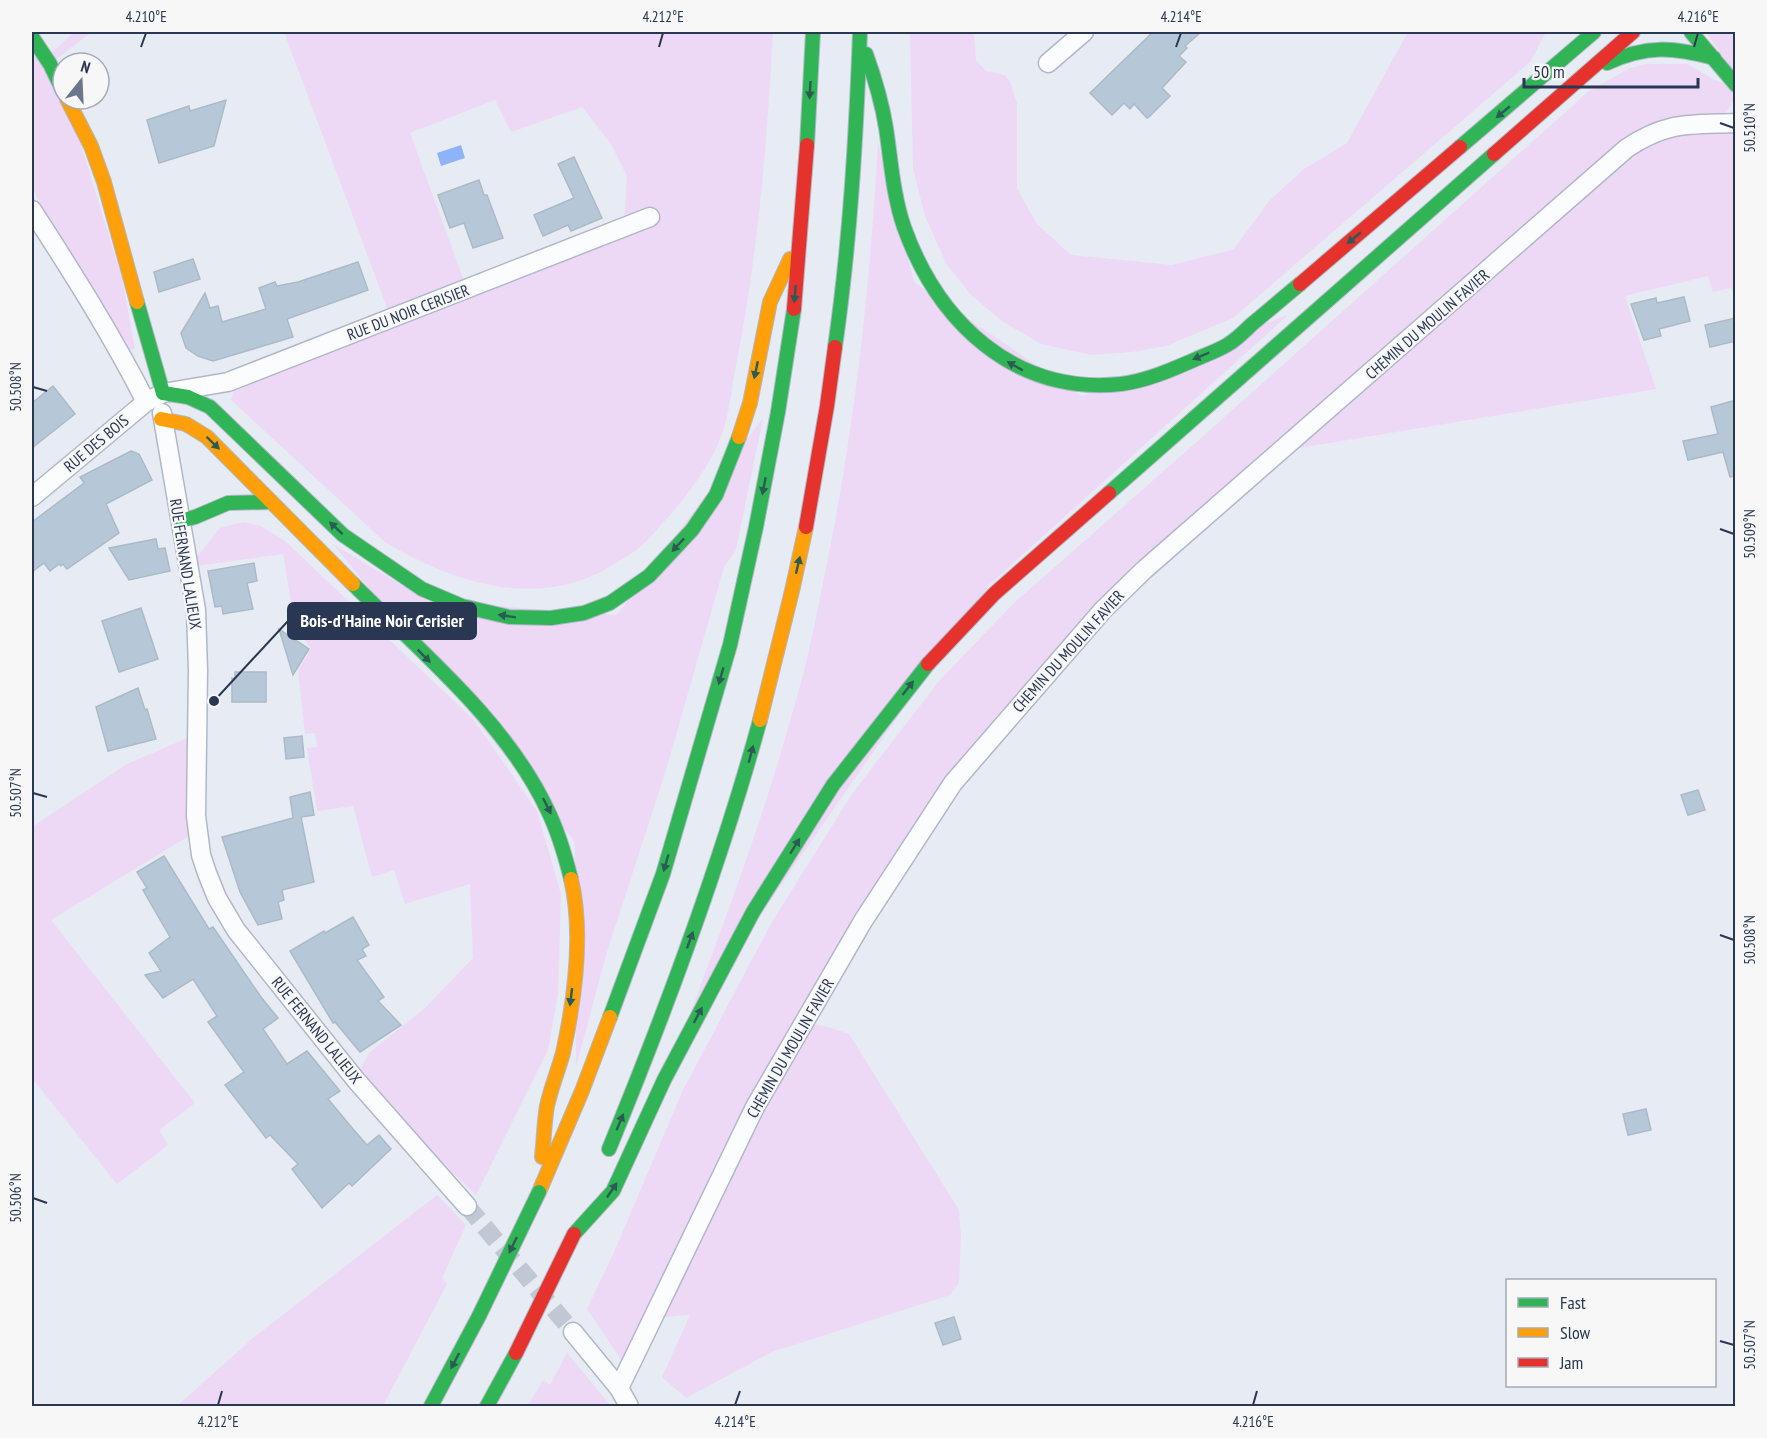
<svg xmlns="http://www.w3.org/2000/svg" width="1767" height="1438" font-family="'PT Sans Narrow',sans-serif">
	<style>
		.green { fill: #edd9f5; fill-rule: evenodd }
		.water { fill: #8fb3f9 }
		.building { fill: #b6c8d8; stroke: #abbac7; stroke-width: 1.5 }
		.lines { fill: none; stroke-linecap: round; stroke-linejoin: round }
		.street-tunnel { stroke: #c1c7d3; stroke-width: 18; stroke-dasharray: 18 9; stroke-linecap: butt }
		.street-casing { stroke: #b0b8c8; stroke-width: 21 }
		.fast-casing { stroke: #b0b8c8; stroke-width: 16 }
		.slow-casing { stroke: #b0b8c8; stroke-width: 16 }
		.jam-casing { stroke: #b0b8c8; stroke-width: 16 }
		.street { stroke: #fbfcfd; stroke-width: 18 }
		.fast { stroke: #30b455; stroke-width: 14 }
		.slow { stroke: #ff9f0a; stroke-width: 14 }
		.jam { stroke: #e5322d; stroke-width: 14 }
		.fast-bridge-casing { stroke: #b0b8c8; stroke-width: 16; stroke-linecap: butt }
		.jam-bridge-casing { stroke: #b0b8c8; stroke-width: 16; stroke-linecap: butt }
		.fast-bridge { stroke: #30b455; stroke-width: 14 }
		.jam-bridge { stroke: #e5322d; stroke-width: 14 }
		.oneway { fill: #2b5c53 }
		.ticks { fill: none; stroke: #293752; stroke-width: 2 }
		.labels { text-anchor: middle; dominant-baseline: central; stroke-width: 4.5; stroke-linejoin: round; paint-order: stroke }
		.street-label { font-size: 16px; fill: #293752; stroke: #f7f7f7 }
		.leader { fill: none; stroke: #293752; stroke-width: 2 }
		.callout-dot { fill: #293752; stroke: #f7f7f7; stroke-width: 2 }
		.callout { fill: #293752; stroke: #293752; stroke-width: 2 }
		.callout-label { font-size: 18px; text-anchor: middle; font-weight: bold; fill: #fff }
		.neatline { fill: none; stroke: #293752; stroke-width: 2 }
		.ticks-label { font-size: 15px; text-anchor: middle; fill: #293752 }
	</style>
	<rect width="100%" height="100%" fill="#e7ebf3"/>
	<g class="green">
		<path d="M75 32H92L50 64 67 99 123 282 135 349 129 350 98 304 82 287 32 187V51L45 58Z"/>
		<path d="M284 32H773C767 143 758 256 736 365 732 386 730 408 724 428 714 460 691 491 669 516 660 526 651 537 641 546 635 552 626 557 619 561 544 612 456 585 385 542L231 400 234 390 241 384 391 318ZM495 100 511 132 582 107 611 144 627 176 624 227 467 289 410 133Z"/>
		<path d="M910 32H974L976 60 986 71 1005 75 1010 82 1017 103V188L1036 223 1071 255 1172 265 1234 249 1269 201 1304 169 1347 143 1408 32H1546L1530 62 1233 318 1166 346 1132 352 1091 355 1041 344 1002 321 970 294 946 263 925 216 913 169Z"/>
		<path d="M1706 32H1735V73Z"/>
		<path d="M1646 64H1688L1715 80 1735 88C1735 105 1726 113 1714 123H1735V295H1734L1731 288 1713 292 1708 276 1625 296 1656 389 1281 451 1144 570 953 783 803 1024 825 1026 849 1034 959 1210 961 1237 959 1283 950 1295 772 1352 686 1398 662 1377 690 1315 653 1318 628 1370 587 1309 615 1250 683 1090 772 922 852 794 939 681 1013 604 1200 439 1589 91 1630 68Z"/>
		<path d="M878 143 914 282 1082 396 1288 315 989 585 688 1019C728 913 767 807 797 697 808 658 816 618 824 578 854 435 870 289 878 143Z"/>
		<path d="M763 418 736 550 724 567 666 770 606 955 576 1067 575 842 333 544 428 601 617 615Z"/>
		<path d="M243 522 261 526 285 541 474 720 537 811 561 894 558 994 548 1050 476 1195 355 1079 369 1053 425 1008 473 958 470 884 405 904 394 870 372 877 353 806 317 811 307 748 317 747 315 733 305 734 298 671 311 649 295 626 283 554 189 567 220 528Z"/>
		<path d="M197 734V831L51 920 195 1103 159 1130 168 1145 117 1184 32 1078V827L127 764Z"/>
		<path d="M437 1195 466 1225 442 1278 447 1284 383 1406H177L253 1338Z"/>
		<path d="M567 1353 611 1406H528L543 1380 550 1385Z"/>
	</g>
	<path class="water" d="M461 145 465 158 441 166 437 153Z"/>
	<g class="building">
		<path d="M1153 32H1201L1185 46 1187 48 1179 56 1186 62 1162 88 1170 96 1149 117 1147 118 1134 104 1130 109 1124 103 1112 115 1090 93Z"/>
		<path d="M226 100 214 146 159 163 147 120 189 106 190 111Z"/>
		<path d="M574 157 602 218 571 231 568 225 543 236 534 215 574 198 558 164Z"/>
		<path d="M479 180 484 195H487L503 238 473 248 464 223 450 228 438 195Z"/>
		<path d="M193 259 200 279 159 292 154 272Z"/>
		<path d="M358 262 368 290 287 319 293 337 213 361 198 356 186 348 181 333 205 293 210 308 218 306 222 322 266 309 259 288 275 282 277 286 298 282Z"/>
		<path d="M1684 297 1690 321 1659 329 1661 336 1644 340 1631 304 1656 298 1657 303Z"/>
		<path d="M1736 318V341L1710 347 1705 325Z"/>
		<path d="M53 386 75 414 32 448V403Z"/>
		<path d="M1736 400V476L1730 477 1723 452 1688 460 1683 441 1718 434 1711 407Z"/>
		<path d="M131 451 139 454 152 480 106 504 119 533 67 569 63 564 61 566 59 564 50 571 44 563 32 572V522L84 483 80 477Z"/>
		<path d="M156 539 158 549 165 548 170 571 129 580 109 548Z"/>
		<path d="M254 563 257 581 247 583 253 609 223 614 222 606 215 607 208 571Z"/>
		<path d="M141 608 158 659 119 672 102 621Z"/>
		<path d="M279 629 309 649 293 675Z"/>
		<path d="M235 672H266V702H232V678L235 679Z"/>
		<path d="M138 688 145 710 147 709 156 739 108 751 96 707Z"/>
		<path d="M302 736 304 757 286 759 284 738Z"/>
		<path d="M1698 790 1705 810 1688 815 1681 795Z"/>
		<path d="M310 792 314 815 301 817 314 882 282 890 284 900 278 902 282 919 258 925 240 892 222 837 293 818 290 797Z"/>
		<path d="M164 856 209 929 213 927 261 997 278 1018 263 1029 287 1064 307 1051 340 1091 328 1099 353 1129 367 1145 379 1135 391 1149 352 1186 349 1183 322 1208 292 1169 298 1164 270 1135 266 1138 225 1085 244 1072 208 1022 217 1016 193 979 163 998 145 975 161 971 149 953 170 937 143 890 147 888 137 872Z"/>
		<path d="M353 917 369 945 362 949 366 956 357 960 384 997 378 1001 401 1025 360 1052 335 1022 333 1023 290 951 324 931 325 933Z"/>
		<path d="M1646 1109 1651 1130 1628 1135 1623 1114Z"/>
		<path d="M954 1317 961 1339 943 1345 935 1323Z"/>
	</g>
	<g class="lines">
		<path class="street-tunnel" d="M467 1206 573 1332"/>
		<g class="street-casing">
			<g id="street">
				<path d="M1048 63 1084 32"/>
				<path d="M32 210C72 272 112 335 146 402"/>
				<path d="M162 413 196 610 198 670 196 816 201 855 207 873 217 898 236 930 355 1079 467 1206"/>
				<path d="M32 497 146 402 163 393 228 382 650 217"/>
				<path d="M573 1332 619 1388 629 1406"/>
				<path d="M619 1388 755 1107 863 921 953 783 1103 610 1144 570 1627 148C1668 121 1689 125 1736 123"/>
			</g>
		</g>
		<g class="fast-casing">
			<g id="fast">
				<path d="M1691 32 1736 85"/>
				<path d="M32 37 50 64 63 91"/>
				<path d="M866 54C875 79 882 103 886 128 891 161 893 195 904 227 938 322 1014 395 1121 384 1146 381 1171 370 1194 360 1205 355 1217 351 1227 345 1236 340 1244 332 1251 325 1268 311 1284 297 1300 284"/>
				<path d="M1607 63C1647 45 1672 47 1714 58"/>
				<path d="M807 145 813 32"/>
				<path d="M1460 147 1594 32"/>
				<path d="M137 302 163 393"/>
				<path d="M835 347C850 243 856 138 860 32"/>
				<path d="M163 393 188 397 210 407 343 535 422 589 462 606 509 617 551 618 584 613 610 603 649 576 692 530 716 495 739 437"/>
				<path d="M1109 493 1494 154"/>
				<path d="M180 521 195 517 228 503 270 502"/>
				<path d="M353 584C421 652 506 722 547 809 558 831 565 855 571 879"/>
				<path d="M610 1017 663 874 730 645 756 527 778 412 794 309"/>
				<path d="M609 1149C667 1008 720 866 760 720"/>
				<path d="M574 1234 613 1191 664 1080 753 912 833 785 928 664"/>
				<path d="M431 1406 479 1316"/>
				<path d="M487 1406 516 1353"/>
			</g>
		</g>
		<g class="slow-casing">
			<g id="slow">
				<path d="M67 99 91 146 104 182 137 302"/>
				<path d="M161 419 186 424 207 437 353 584"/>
				<path d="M739 437 750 403 770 302 790 259"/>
				<path d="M760 720 792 591 806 527"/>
				<path d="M542 1157C544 1140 544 1123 547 1106 551 1088 558 1071 563 1053 575 998 584 934 571 879"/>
				<path d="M539 1192 582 1091 610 1017"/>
			</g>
		</g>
		<g class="jam-casing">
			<g id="jam">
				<path d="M1494 154 1633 32"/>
				<path d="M1300 284 1460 147"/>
				<path d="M794 309 807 145"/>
				<path d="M806 527 827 406 835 347"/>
				<path d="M928 664 994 594 1109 493"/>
			</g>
		</g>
		<use href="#street" class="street"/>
		<use href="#fast" class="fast"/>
		<use href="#slow" class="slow"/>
		<use href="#jam" class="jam"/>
		<g class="fast-bridge-casing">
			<path id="fast-bridge" d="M479 1316 539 1192"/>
		</g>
		<g class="jam-bridge-casing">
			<path id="jam-bridge" d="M516 1353 574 1234"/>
		</g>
		<use href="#fast-bridge" class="fast-bridge"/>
		<use href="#jam-bridge" class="jam-bridge"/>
	</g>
	<defs><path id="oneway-solid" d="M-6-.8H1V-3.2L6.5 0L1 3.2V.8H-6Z" transform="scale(1.5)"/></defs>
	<g class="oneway">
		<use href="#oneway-solid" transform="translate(810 90) rotate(93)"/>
		<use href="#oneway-solid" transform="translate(1503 112) rotate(140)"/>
		<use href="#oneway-solid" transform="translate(1354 238) rotate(140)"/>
		<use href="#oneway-solid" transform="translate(795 294) rotate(95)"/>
		<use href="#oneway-solid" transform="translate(1201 356) rotate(157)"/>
		<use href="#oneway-solid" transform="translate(1015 366) rotate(-151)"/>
		<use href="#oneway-solid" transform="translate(756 370) rotate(102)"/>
		<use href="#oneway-solid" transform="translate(213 443) rotate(44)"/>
		<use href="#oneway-solid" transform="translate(764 486) rotate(101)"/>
		<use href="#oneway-solid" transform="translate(336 528) rotate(-137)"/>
		<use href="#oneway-solid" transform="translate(678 545) rotate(133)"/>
		<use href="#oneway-solid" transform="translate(798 565) rotate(-77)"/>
		<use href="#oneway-solid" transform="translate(507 616) rotate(-171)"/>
		<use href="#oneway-solid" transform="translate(424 656) rotate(45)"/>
		<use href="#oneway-solid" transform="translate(721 676) rotate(106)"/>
		<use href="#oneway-solid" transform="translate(908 688) rotate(-52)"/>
		<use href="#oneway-solid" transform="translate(751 754) rotate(-75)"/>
		<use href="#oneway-solid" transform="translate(547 806) rotate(63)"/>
		<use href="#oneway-solid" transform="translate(795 846) rotate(-58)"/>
		<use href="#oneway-solid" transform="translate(666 863) rotate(106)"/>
		<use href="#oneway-solid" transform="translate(690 940) rotate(-70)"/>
		<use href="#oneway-solid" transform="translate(571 997) rotate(97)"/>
		<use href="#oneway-solid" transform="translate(698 1015) rotate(-62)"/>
		<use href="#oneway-solid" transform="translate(620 1122) rotate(-67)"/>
		<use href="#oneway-solid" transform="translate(612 1190) rotate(-56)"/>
		<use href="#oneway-solid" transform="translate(513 1245) rotate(116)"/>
		<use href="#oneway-solid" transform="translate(455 1361) rotate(118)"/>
	</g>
	<path class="ticks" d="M141 47 146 33M659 47 663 33M1176 47 1181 33M1694 47 1698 33M1720 123 1734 128M33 387 47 391M1720 529 1734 534M33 793 47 797M1720 935 1734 940M33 1198 47 1203M1720 1341 1734 1345M218 1405 222 1391M735 1405 740 1391M1253 1405 1257 1391"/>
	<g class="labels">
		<g class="street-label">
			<text transform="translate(408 312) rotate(-21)">RUE DU NOIR CERISIER</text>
			<text transform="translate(1427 324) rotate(-41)">CHEMIN DU MOULIN FAVIER</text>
			<text transform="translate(96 443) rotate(-40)">RUE DES BOIS</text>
			<text transform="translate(186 564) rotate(81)">RUE FERNAND LALIEUX</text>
			<text transform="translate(1068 651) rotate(-48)">CHEMIN DU MOULIN FAVIER</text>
			<text transform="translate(317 1030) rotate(51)">RUE FERNAND LALIEUX</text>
			<text transform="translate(790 1048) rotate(-60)">CHEMIN DU MOULIN FAVIER</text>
		</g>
	</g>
	<path class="leader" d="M214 701L288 621"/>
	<circle class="callout-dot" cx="214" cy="701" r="6"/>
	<rect class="callout" x="288" y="603" width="188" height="36" rx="6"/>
	<g class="callout-label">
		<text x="382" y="627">Bois-d'Haine Noir Cerisier</text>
	</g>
	<rect width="1767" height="1438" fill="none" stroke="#f7f7f7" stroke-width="66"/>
	<rect x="1506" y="1279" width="210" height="108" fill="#f7f7f7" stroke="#a5aab5" stroke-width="1.5"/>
	<rect x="1518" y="1298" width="30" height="9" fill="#30b455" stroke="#a5aab5" stroke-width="1.5"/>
	<text x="1560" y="1309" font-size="18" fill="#293752">Fast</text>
	<rect x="1518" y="1328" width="30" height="9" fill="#ff9f0a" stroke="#a5aab5" stroke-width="1.5"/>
	<text x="1560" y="1339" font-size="18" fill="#293752">Slow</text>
	<rect x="1518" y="1358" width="30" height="9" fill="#e5322d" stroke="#a5aab5" stroke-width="1.5"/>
	<text x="1560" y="1369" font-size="18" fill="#293752">Jam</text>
	<g transform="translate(81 81) rotate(18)"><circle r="28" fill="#f7f7f7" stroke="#a5aab5" stroke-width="1.5"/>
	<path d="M0-4.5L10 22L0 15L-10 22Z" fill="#6c768a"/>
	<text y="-9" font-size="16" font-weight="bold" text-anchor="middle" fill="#293752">N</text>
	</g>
	<path d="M1524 78v9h174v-9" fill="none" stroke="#293752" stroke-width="3"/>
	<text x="1533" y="78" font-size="18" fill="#293752" stroke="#f7f7f7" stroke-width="4.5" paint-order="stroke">50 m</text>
	<rect x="33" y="33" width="1701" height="1372" class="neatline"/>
	<g class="ticks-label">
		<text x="146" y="22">4.210°E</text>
		<text x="663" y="22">4.212°E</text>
		<text x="1181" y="22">4.214°E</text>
		<text x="1698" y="22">4.216°E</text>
		<text transform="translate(1750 128) rotate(-90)" y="5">50.510°N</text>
		<text transform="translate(16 387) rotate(-90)" y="5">50.508°N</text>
		<text transform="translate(1750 534) rotate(-90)" y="5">50.509°N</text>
		<text transform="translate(16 793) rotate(-90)" y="5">50.507°N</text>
		<text transform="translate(1750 940) rotate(-90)" y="5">50.508°N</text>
		<text transform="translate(16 1198) rotate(-90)" y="5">50.506°N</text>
		<text transform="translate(1750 1345) rotate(-90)" y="5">50.507°N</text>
		<text x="218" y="1427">4.212°E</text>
		<text x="735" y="1427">4.214°E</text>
		<text x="1253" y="1427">4.216°E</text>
	</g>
</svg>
